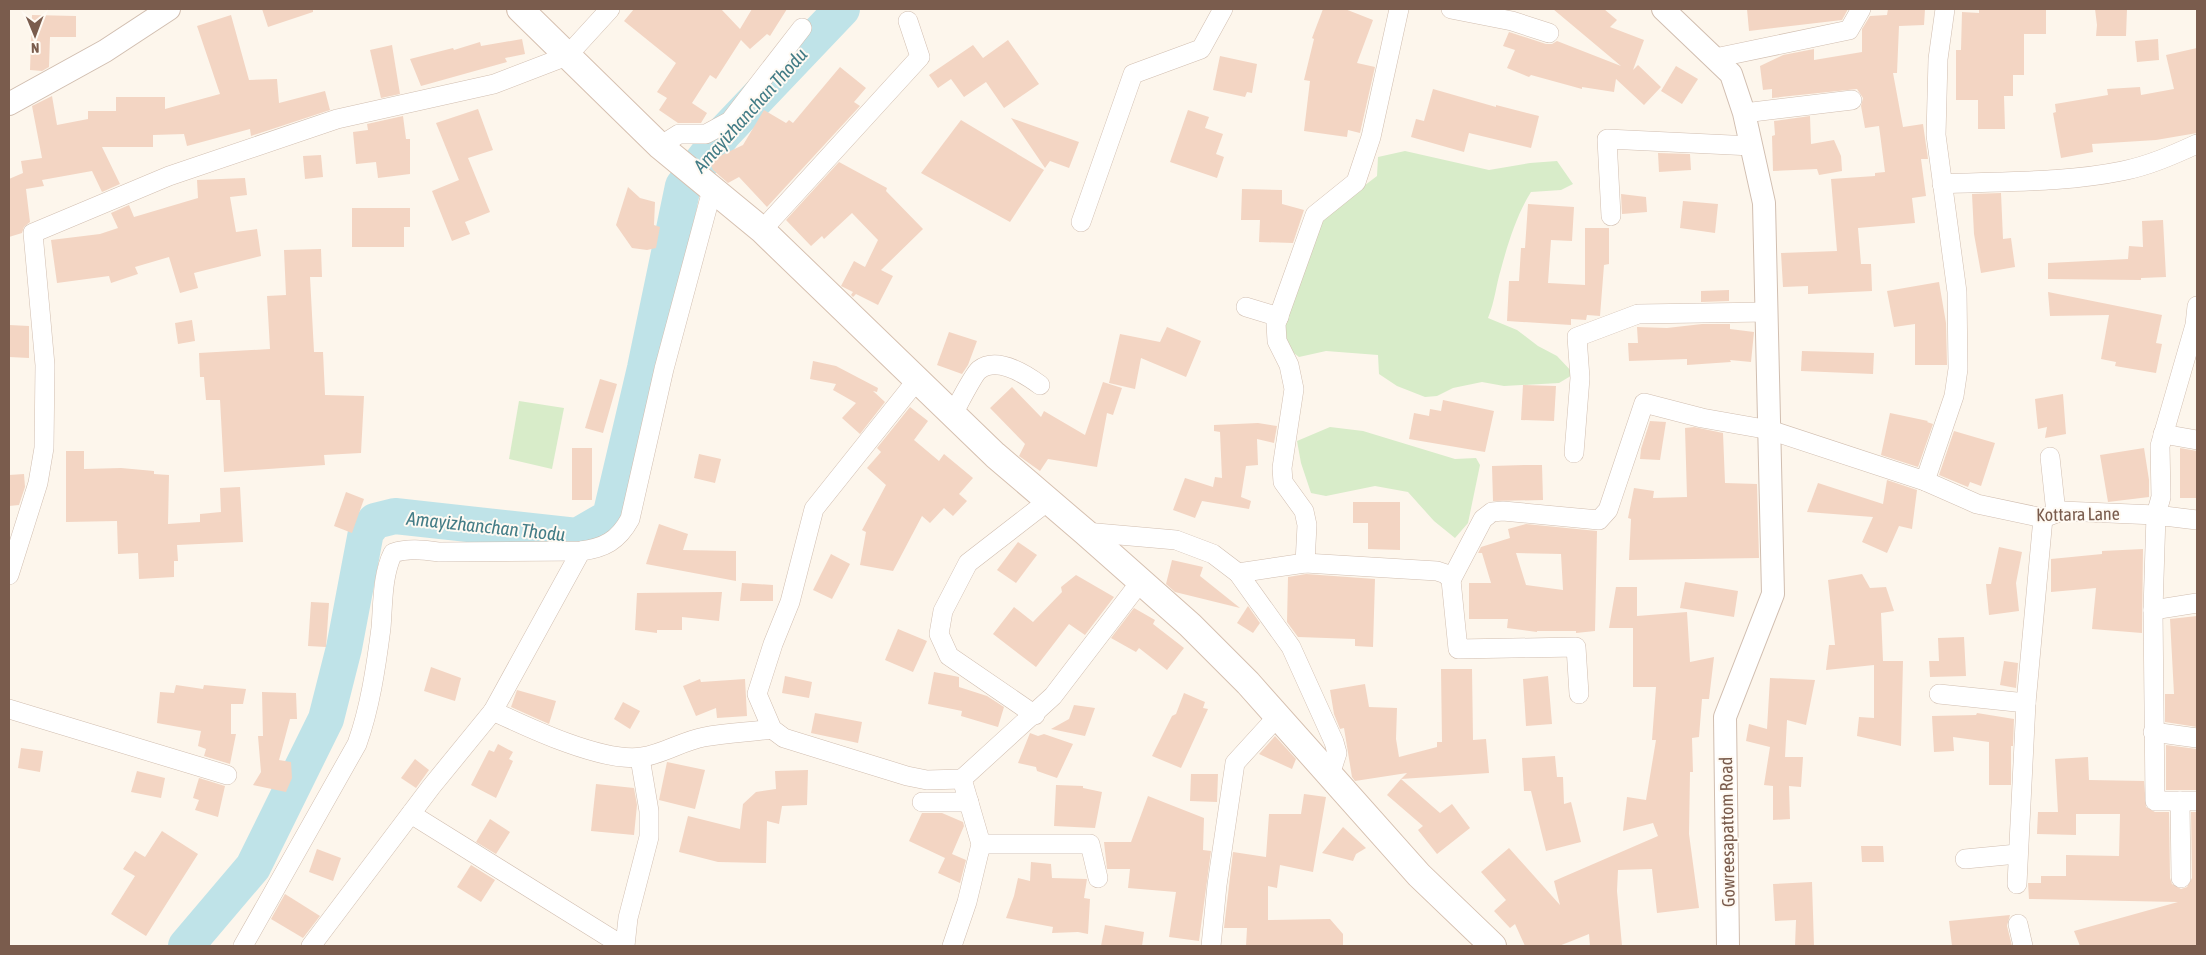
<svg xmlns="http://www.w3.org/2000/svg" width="2206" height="955" font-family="'Asap Condensed',sans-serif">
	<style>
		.green { fill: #d8ecc9 }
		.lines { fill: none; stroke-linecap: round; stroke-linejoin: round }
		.river { stroke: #bfe3e8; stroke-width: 36 }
		.building { fill: #f3d5c3; fill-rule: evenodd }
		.minor-casing { stroke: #d1beb0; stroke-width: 20 }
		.tertiary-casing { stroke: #d1beb0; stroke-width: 24 }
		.secondary-casing { stroke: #d6c0b0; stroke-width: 28 }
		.minor { stroke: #fff; stroke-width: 19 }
		.tertiary { stroke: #fff; stroke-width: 22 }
		.secondary { stroke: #fff; stroke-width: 26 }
		.labels { text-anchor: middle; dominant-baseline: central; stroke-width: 4; stroke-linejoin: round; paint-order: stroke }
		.street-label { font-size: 18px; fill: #7a5c4d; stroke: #fffaf3 }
		.water-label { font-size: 19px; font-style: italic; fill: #437c86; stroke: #fffaf3 }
	</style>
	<rect width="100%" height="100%" fill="#fdf6ec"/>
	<g class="green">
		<path d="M1405 151 1489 170 1530 163 1557 161 1573 184 1561 190 1531 192C1517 214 1508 243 1501 269 1496 285 1495 301 1488 318L1517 330 1538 346 1557 356 1574 374 1559 383 1504 386 1482 382 1453 388 1437 396 1425 397 1397 386 1379 374 1378 355 1326 351 1299 357 1279 342 1306 230 1377 176 1378 157Z"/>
		<path d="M519 401 564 408 552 469 509 459Z"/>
		<path d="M1330 427 1363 431 1455 459 1476 458 1480 465 1468 523 1455 538 1434 521 1408 492 1375 486 1326 496 1311 493 1301 463 1297 441Z"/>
	</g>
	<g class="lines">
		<path class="river" d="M186 946 253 867 326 719 344 648 366 532 375 521 395 516 577 536 610 517 645 368 683 186 724 133 842 9"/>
	</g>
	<g class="building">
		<path d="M262 9H313V12L268 27Z"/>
		<path d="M634 9H721L740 29 752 9H787L770 36 767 34 750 49 741 40 716 79 710 75 692 103 707 113 701 123H678L659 110 667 98 657 92 676 63 624 21Z"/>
		<path d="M1323 9H1345L1373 20 1357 63 1375 67 1360 133 1348 130 1347 137 1304 131 1310 81 1304 80 1314 39 1312 38Z"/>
		<path d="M1553 9H1604L1617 20 1610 27 1644 40 1633 70 1638 65 1661 87 1644 105 1616 79 1614 92 1582 87V89L1531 75 1529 77 1507 68 1515 50 1503 46 1509 32 1546 44H1552L1557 41 1621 66Z"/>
		<path d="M1747 9H1848L1842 20 1749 31Z"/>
		<path d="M1888 9H1925L1924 25 1899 26 1897 73H1893L1903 127 1923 124 1928 159H1921L1926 196 1912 198 1915 223 1858 228 1861 264H1871L1872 291 1808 294V286L1783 287 1781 253 1837 251 1831 179 1875 176V173L1885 172 1879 126 1865 128 1861 106 1863 98 1857 89 1772 98V89L1763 90 1760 66 1783 55 1814 49V60L1862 52V29L1870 16 1887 15Z"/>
		<path d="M1979 9H2046V34H2024V75H2013V96H2004L2005 129H1978V100H1956V50H1961L1962 12 1979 13Z"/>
		<path d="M2095 9H2127L2126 36H2096L2097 25Z"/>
		<path d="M32 15 76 16V37H50L49 67 42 71 30 70Z"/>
		<path d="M231 15 249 80 277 79 279 103 325 91 330 110 251 136 250 129 187 146 184 134 153 135V147H102L120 184 102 192 92 171 42 180 44 186 26 189 30 222 24 227 22 233 9 237V179L23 173 21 161 42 158 32 106 52 96 57 125 88 119V111H116V97H165V109L220 94 197 26Z"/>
		<path d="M522 39 525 54 505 58 507 62 421 86 410 59 453 48 454 50 480 42 481 46Z"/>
		<path d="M2158 39 2159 60 2137 62 2135 41Z"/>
		<path d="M1008 40 1039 84 1004 108 986 82 964 97 951 79 938 88 929 75 973 45 983 58Z"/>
		<path d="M392 45 400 94 381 98 370 50Z"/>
		<path d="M2197 48V133L2156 140 2092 144 2093 152 2061 158 2053 113 2056 112 2055 104 2108 95 2107 89 2140 87 2141 95 2174 89 2166 55Z"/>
		<path d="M1220 56 1257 64 1252 93 1247 92 1245 97 1213 90Z"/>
		<path d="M1676 66 1698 79 1682 104 1661 91Z"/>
		<path d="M840 67 866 88 854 102 860 106 767 207 739 177 728 183 713 170 709 161 743 145 764 110 786 123 789 120 793 123Z"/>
		<path d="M1433 89 1496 107V105L1539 116 1531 148 1469 133 1464 152 1411 137 1416 119 1424 121Z"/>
		<path d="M478 109 493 150 468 158 490 212 465 222 470 234 452 241 432 191 459 180 436 123Z"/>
		<path d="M1188 110 1209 117 1205 128 1223 134 1216 154 1224 157 1217 178 1170 162Z"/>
		<path d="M403 116 406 139H410V174L378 178 376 162 356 164 353 132 368 130 367 124Z"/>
		<path d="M1810 116 1811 144 1834 140 1841 156 1842 171 1819 175 1817 169 1773 171 1772 136 1775 135 1774 121Z"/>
		<path d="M1011 118 1079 142 1069 168 1050 161 1045 168Z"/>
		<path d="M961 120 1044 170 1010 222 921 173Z"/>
		<path d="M1658 153 1690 154 1691 170 1659 172Z"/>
		<path d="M321 155 323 177 305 179 303 156Z"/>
		<path d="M839 162 887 188 886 191 923 229 881 270 893 276 878 305 856 294 853 297 851 295 853 292 841 286 854 261 865 267 878 240 852 213 824 239 822 236 811 246 786 220Z"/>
		<path d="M245 178 247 195 230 197 236 232 257 229 261 256 194 273 198 288 180 293 169 257 135 267 138 274 111 283 109 276 57 283 51 240 100 234 118 228 111 213 129 205 134 217 198 198 197 180Z"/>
		<path d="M628 187 640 198 655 202 654 225 660 227 656 248 647 250 632 248 616 225Z"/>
		<path d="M1242 189 1282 190V204L1304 210 1293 243 1259 242 1260 220H1241Z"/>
		<path d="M2001 193 2003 239 2011 238 2015 267 1981 273 1974 234 1972 194Z"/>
		<path d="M1621 194 1646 197 1647 212 1622 214Z"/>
		<path d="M1683 201 1718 204 1715 233 1680 228Z"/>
		<path d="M1528 204 1574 207 1572 241 1551 240 1548 283 1585 285V228H1609V264L1604 265 1600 316 1587 315 1586 320 1571 319V325L1507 321 1509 281H1519L1521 248H1525Z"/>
		<path d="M352 208H410V227H404V247H352Z"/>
		<path d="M2163 220 2166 277 2141 278V280L2048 279V263L2128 259 2129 246 2143 247 2142 221Z"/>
		<path d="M321 249 322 277H310L314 352H323L325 395 364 396 361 453 324 455 325 465 224 472 220 400H206L204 377H200L199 353 270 349 267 296 286 295 284 250Z"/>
		<path d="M1939 282 1946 323 1947 365H1915V324L1894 327 1887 291Z"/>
		<path d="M1729 290V301L1701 302V291Z"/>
		<path d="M2048 292 2162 315 2156 343 2162 344 2156 373 2115 366 2116 362 2101 359 2109 315 2050 316Z"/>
		<path d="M192 320 195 341 178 344 175 323Z"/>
		<path d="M1702 324H1730V329L1754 332 1751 362 1730 360 1731 362 1687 365V359L1629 361 1628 343H1638L1637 327 1667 328Z"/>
		<path d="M9 325 29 326V358L9 357Z"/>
		<path d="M1167 327 1201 341 1186 377 1141 358 1135 389 1109 383 1120 334 1160 342Z"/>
		<path d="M949 332 977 341 968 365 962 374 937 365Z"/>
		<path d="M1802 351 1874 353 1873 374 1801 371Z"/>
		<path d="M813 361 836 366 878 388 877 392 873 391 885 402 860 434 842 418 856 403 833 390 836 384 810 379Z"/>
		<path d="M600 379 617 384 603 433 585 428Z"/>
		<path d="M1103 382 1122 388 1113 415 1107 413 1097 467 1048 459 1040 471 1019 456 1025 444 990 408 1012 387 1041 417 1044 411 1085 435Z"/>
		<path d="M1523 385 1556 386 1554 421 1521 420Z"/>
		<path d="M2063 394 2066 434 2045 438 2047 427 2038 429 2035 399Z"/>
		<path d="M1443 400 1494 411 1485 452 1409 439 1414 413 1429 416 1430 409 1441 411Z"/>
		<path d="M910 407 928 421 914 440 939 461 944 454 973 478 959 494 967 501 953 516 944 508 930 523 922 516 893 571 860 565 866 532 862 530 886 485 867 468 881 452 877 448Z"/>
		<path d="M1890 413 1928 421 1927 422 1933 424 1918 467 1881 455Z"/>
		<path d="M1650 421 1666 422 1660 460 1640 459 1641 449Z"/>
		<path d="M1258 423 1277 426 1274 443 1257 439 1258 465 1246 466 1241 497 1251 501 1249 509 1202 501 1195 518 1173 510 1185 478 1213 487 1215 477 1222 478 1220 432 1214 431V425Z"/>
		<path d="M1694 427 1723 433 1725 483 1757 484 1759 558 1629 560 1631 519 1628 518 1634 488 1654 491 1653 498 1687 497 1685 428Z"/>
		<path d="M1954 431 1995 443 1981 486 1970 482 1968 487 1939 475Z"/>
		<rect x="572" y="448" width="20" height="52"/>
		<path d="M2144 448 2149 480V497L2108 502 2100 455Z"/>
		<path d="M2180 448 2197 451V498H2180Z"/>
		<path d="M66 451H84V469L121 468 154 471V474L169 475 168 524 200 522V514L221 512 220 488 240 487 243 542 177 545 178 561H174V577L139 579 138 553 118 554 117 521 66 522Z"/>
		<path d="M699 454 721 459 715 483 694 478Z"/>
		<path d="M1524 465H1542L1543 500 1493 501 1492 466Z"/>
		<path d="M24 474 25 487 19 505 9 506V475Z"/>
		<path d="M1887 480 1917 490 1912 529 1899 526 1887 553 1862 542 1873 517 1807 512 1818 483 1883 504Z"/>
		<path d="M346 492 364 499 352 533 334 526Z"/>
		<path d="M1353 502H1400V550L1368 549V523H1353Z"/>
		<path d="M659 524 688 534 683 550 736 551V581L646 564Z"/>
		<path d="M1526 524 1597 531 1595 631 1576 633V631H1537V632L1507 628 1508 619H1469V583H1491L1482 553H1478L1481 547 1510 538 1508 529ZM1516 553 1561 554 1563 590 1526 585Z"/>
		<path d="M1018 542 1037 555 1016 583 997 570Z"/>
		<path d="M1999 547 2022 552 2016 583 2019 611 1989 615 1986 584H1991Z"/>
		<path d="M2143 549 2142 633 2092 629 2096 588 2051 592V559L2102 554V551Z"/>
		<path d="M831 554 850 564 832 599 813 590Z"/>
		<path d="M1172 560 1203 567 1200 576 1240 608 1175 592 1166 584Z"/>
		<path d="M1306 574 1375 579 1373 647 1355 646V639L1298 637 1287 622 1288 577Z"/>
		<path d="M1862 574 1870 588 1886 587 1894 611 1881 613 1883 661H1903L1901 746 1857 736 1859 717 1874 718V665L1826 670 1829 645H1835L1828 580Z"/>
		<path d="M1076 575 1114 597 1085 635 1069 624 1036 667 993 634 1014 607 1033 622 1062 592 1061 587Z"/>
		<path d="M1685 582 1738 591 1734 617 1680 608Z"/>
		<path d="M742 583 773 585V601H740Z"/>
		<path d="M1616 587H1637V616L1687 612 1690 662 1714 657 1709 699H1702L1699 737 1692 738 1693 772H1690L1689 834 1699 908 1657 913 1652 869 1618 870 1617 891 1622 946H1590L1589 934 1559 946H1525L1515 924 1510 928 1494 911 1506 900 1481 872 1509 848 1560 905 1554 881 1658 836 1653 823 1623 831 1627 797 1646 800 1656 740H1652L1656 687H1633V628H1609Z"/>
		<path d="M722 592 719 621 682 617V630H657V633L635 630 637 593Z"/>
		<path d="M311 602 329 603 326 647 308 646Z"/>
		<path d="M1248 606 1260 623 1253 633 1237 623Z"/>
		<path d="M1134 608 1155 620 1153 624 1184 648 1167 670 1139 648 1136 652 1111 638Z"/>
		<path d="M2197 616V727L2165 722V694H2174L2170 619Z"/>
		<path d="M898 629 927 641 913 672 885 660Z"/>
		<path d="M1964 637 1966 676 1930 677 1929 661H1939L1938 638Z"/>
		<path d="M2004 661 2018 663 2016 688 2000 685Z"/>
		<path d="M431 667 461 678 455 701 424 691Z"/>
		<path d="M1441 669H1472L1473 740 1486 739 1489 773 1401 779 1407 773 1355 781 1352 777 1344 728 1340 729 1334 714 1330 690 1365 684 1369 707 1397 708 1396 739 1399 757 1437 747V742H1442Z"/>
		<path d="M934 672 959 677V687L987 696 1004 707 998 727 961 716 962 711 928 704Z"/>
		<path d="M785 676 812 682 809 698 782 693Z"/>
		<path d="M1548 676 1552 724 1526 726 1523 679Z"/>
		<path d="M1770 678 1815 680 1806 725 1787 720 1785 757H1803L1801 787 1789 786 1790 819 1773 820V786L1764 785 1770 747 1746 741 1749 724 1767 729Z"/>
		<path d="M700 679 701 682 745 679 747 716 717 718 716 708 696 716 683 686Z"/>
		<path d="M176 685 203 689 204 685 246 689 243 704H231V734H236L230 764 204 756 206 749 198 746 201 731 157 723 160 692 174 693Z"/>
		<path d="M517 690 556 701 549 724 511 707Z"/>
		<path d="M262 692 296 693 297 719H290L279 760 291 762 292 778 286 792 253 785 261 772 258 736H263Z"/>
		<path d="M1184 693 1205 702 1203 708 1208 709 1181 768 1152 756 1172 716 1176 714Z"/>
		<path d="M623 702 640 711 630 729 614 719Z"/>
		<path d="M1074 705 1095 708 1085 736 1051 729 1069 719Z"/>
		<path d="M815 713 862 722 858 743 811 733Z"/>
		<path d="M1977 713 2014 719 2013 746H2011V785H1989V742L1953 737 1954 751 1934 752 1932 716 1976 715Z"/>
		<path d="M1030 733 1038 736 1044 734 1073 744 1057 778 1037 771 1036 767 1018 763Z"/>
		<path d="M1275 736 1296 759 1292 769 1259 754Z"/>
		<path d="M498 744 513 752 509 759 513 761 496 798 471 785 489 750 494 752Z"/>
		<path d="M2166 745 2197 749 2196 790H2166Z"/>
		<path d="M21 748 43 751 40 772 18 768Z"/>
		<path d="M1555 756 1557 777H1563L1564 804 1571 802 1581 842 1546 851 1531 791H1524L1522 758Z"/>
		<path d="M2088 757 2089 780 2144 781 2146 807 2155 812H2169L2170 878 2172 884 2181 889 2187 887 2192 878 2191 812H2197V946H2080L2074 931 2178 902 2029 899 2028 883H2041V876H2066V855L2119 856 2120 814H2076V835L2037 834 2038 812H2058L2055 759Z"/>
		<path d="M415 759 429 770 416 788 401 778Z"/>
		<path d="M667 762 705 770 695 809 659 800Z"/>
		<path d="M808 770 807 805 782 806 779 824 767 821 766 863 718 862 679 852 688 816 740 829 743 804 756 792 776 789 775 771Z"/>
		<path d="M137 771 165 778 161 798 131 792Z"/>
		<path d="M1191 774H1218L1217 802 1190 801Z"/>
		<path d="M199 778 225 786 218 817 195 810 199 800 193 798Z"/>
		<path d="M1401 779 1440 813 1452 804 1470 828 1437 854 1418 830 1423 826 1387 795Z"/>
		<path d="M596 784 634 788 637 805 634 835 591 831Z"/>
		<path d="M1056 785 1083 786V788L1102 792 1095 828 1054 826Z"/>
		<path d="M1304 794 1326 797 1313 872 1280 865 1277 888 1268 886V920L1330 919 1343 934V946H1246L1247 928H1224L1233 852 1266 857 1269 814H1301Z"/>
		<path d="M1148 796 1204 818 1203 850 1211 851 1199 941 1169 937 1176 892 1128 888 1130 869H1107L1104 842H1131Z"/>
		<path d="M922 813H942L963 822 964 826 952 854 966 860 960 883 938 873 945 858 909 841Z"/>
		<path d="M490 819 510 832 496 854 476 842Z"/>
		<path d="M1343 827 1366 848 1356 854 1353 861 1322 853Z"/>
		<path d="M162 831 198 854 146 936 111 914 135 876 123 869 135 851 145 857Z"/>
		<path d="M1861 846H1883L1884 862H1862Z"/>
		<path d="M317 849 341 858 333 881 309 872Z"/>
		<path d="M1031 862 1051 864 1052 878 1087 879 1084 898 1090 899 1088 934 1078 932 1052 933 1053 927 1006 918 1014 896 1018 878 1030 881Z"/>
		<path d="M471 865 495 880 481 902 457 887Z"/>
		<path d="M1812 882 1814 946H1795L1796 920 1775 921 1773 884Z"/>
		<path d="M285 894 320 916 303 938 271 919Z"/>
		<path d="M2010 915 2007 926 2012 946H1952L1949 921Z"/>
		<path d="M1105 925 1144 932 1142 946H1101Z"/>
	</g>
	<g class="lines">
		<g class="minor-casing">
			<g id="minor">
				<path d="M1451 9 1512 21 1549 33"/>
				<path d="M1715 58 1849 30 1861 9"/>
				<path d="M1744 113 1852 100"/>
				<path d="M660 146 679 134H706L730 121 802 28"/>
				<path d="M1942 184C2002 181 2063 183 2122 171 2148 166 2173 155 2197 144"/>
				<path d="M1611 216 1607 139 1752 146"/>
				<path d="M1081 222 1133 74 1201 49 1223 9"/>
				<path d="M762 230 920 57 908 21"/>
				<path d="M1246 307 1279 317"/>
				<path d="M917 380 814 509 790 602 773 644 757 694 772 729 784 738 907 776 927 780 962 779"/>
				<path d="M953 414C958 405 973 375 979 370 997 356 1025 374 1040 385"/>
				<path d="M2163 434 2197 440"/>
				<path d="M1574 453 1580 378 1577 337 1638 314 1767 312"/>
				<path d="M2050 457 2056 513"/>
				<path d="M1925 481 1954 396 1958 369 1957 292 1936 135 1938 59 1945 9"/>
				<path d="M2197 520 2156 515 2153 610 2155 801H2197"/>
				<path d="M1085 532 1176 540 1213 554 1238 573 1305 563 1437 571 1446 574 1451 580 1458 649 1576 647 1579 694"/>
				<path d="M581 551 493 711C529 728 603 763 642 757 664 754 682 741 704 737 726 733 750 732 772 729"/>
				<path d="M1305 563 1307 525 1304 511 1283 482 1282 468 1294 389 1289 365 1277 341 1276 324 1315 215 1356 182 1371 137 1399 9"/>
				<path d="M1238 573 1291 647 1334 742 1337 753 1330 775"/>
				<path d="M9 575 38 483 44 448 45 365 33 233 169 176 337 119 494 84 567 56 610 9"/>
				<path d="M1451 580 1483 519 1492 512 1503 511 1599 520 1608 510 1644 403 1702 418 1770 430 1925 481 1977 504 2043 518 2062 511 2156 515 2161 497 2160 446 2195 325 2197 306"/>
				<path d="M2153 610 2197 603"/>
				<path d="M1939 694 2026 703"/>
				<path d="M9 709 227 775"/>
				<path d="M1035 715 949 656 939 634 943 611 968 563 1048 501"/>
				<path d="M2153 732 2197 738"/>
				<path d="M2180 801 2181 878"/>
				<path d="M922 802H969"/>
				<path d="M411 814 623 946"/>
				<path d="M981 844H1090L1098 878"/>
				<path d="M1965 859 2017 854"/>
				<path d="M2017 884 2026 703 2043 518"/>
				<path d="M2018 924 2023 946"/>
				<path d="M243 946 357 744C370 708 376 667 381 628 383 604 382 575 393 553 408 548 423 550 439 552L581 551C604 548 618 541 630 519L664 369 712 190"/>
				<path d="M311 946 431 787 493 711"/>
				<path d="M625 946 628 918 649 837V811L640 758"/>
				<path d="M952 946 967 902 981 844 962 779 1053 696 1141 581"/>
				<path d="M1211 946 1217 885 1235 763 1277 717"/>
			</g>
		</g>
		<g class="tertiary-casing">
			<g id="tertiary">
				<path d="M1663 9 1731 74 1744 113 1764 203 1773 594 1725 717 1728 946"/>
				<path d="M9 104 105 51 169 9"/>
			</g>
		</g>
		<g class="secondary-casing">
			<path id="secondary" d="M520 9 660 146 762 230 995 455 1085 532 1190 625 1248 683 1419 875 1493 946"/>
		</g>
		<use href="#minor" class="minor"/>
		<use href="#tertiary" class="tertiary"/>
		<use href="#secondary" class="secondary"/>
	</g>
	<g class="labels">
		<g class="street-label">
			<text transform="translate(2078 514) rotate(-1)">Kottara Lane</text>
			<text transform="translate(1727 832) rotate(-91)">Gowreesapattom Road</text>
		</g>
		<g class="water-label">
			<text transform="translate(750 110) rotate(-48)">Amayizhanchan Thodu</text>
			<text transform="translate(486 526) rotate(6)">Amayizhanchan Thodu</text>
		</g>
	</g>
	<rect width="2206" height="955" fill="none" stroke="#7a5c4d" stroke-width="20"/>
	<g transform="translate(35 35) rotate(179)" stroke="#fffaf3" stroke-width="4" paint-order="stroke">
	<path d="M0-4L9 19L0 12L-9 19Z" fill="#7a5c4d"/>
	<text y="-8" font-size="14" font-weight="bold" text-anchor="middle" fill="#7a5c4d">N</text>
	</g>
</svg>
